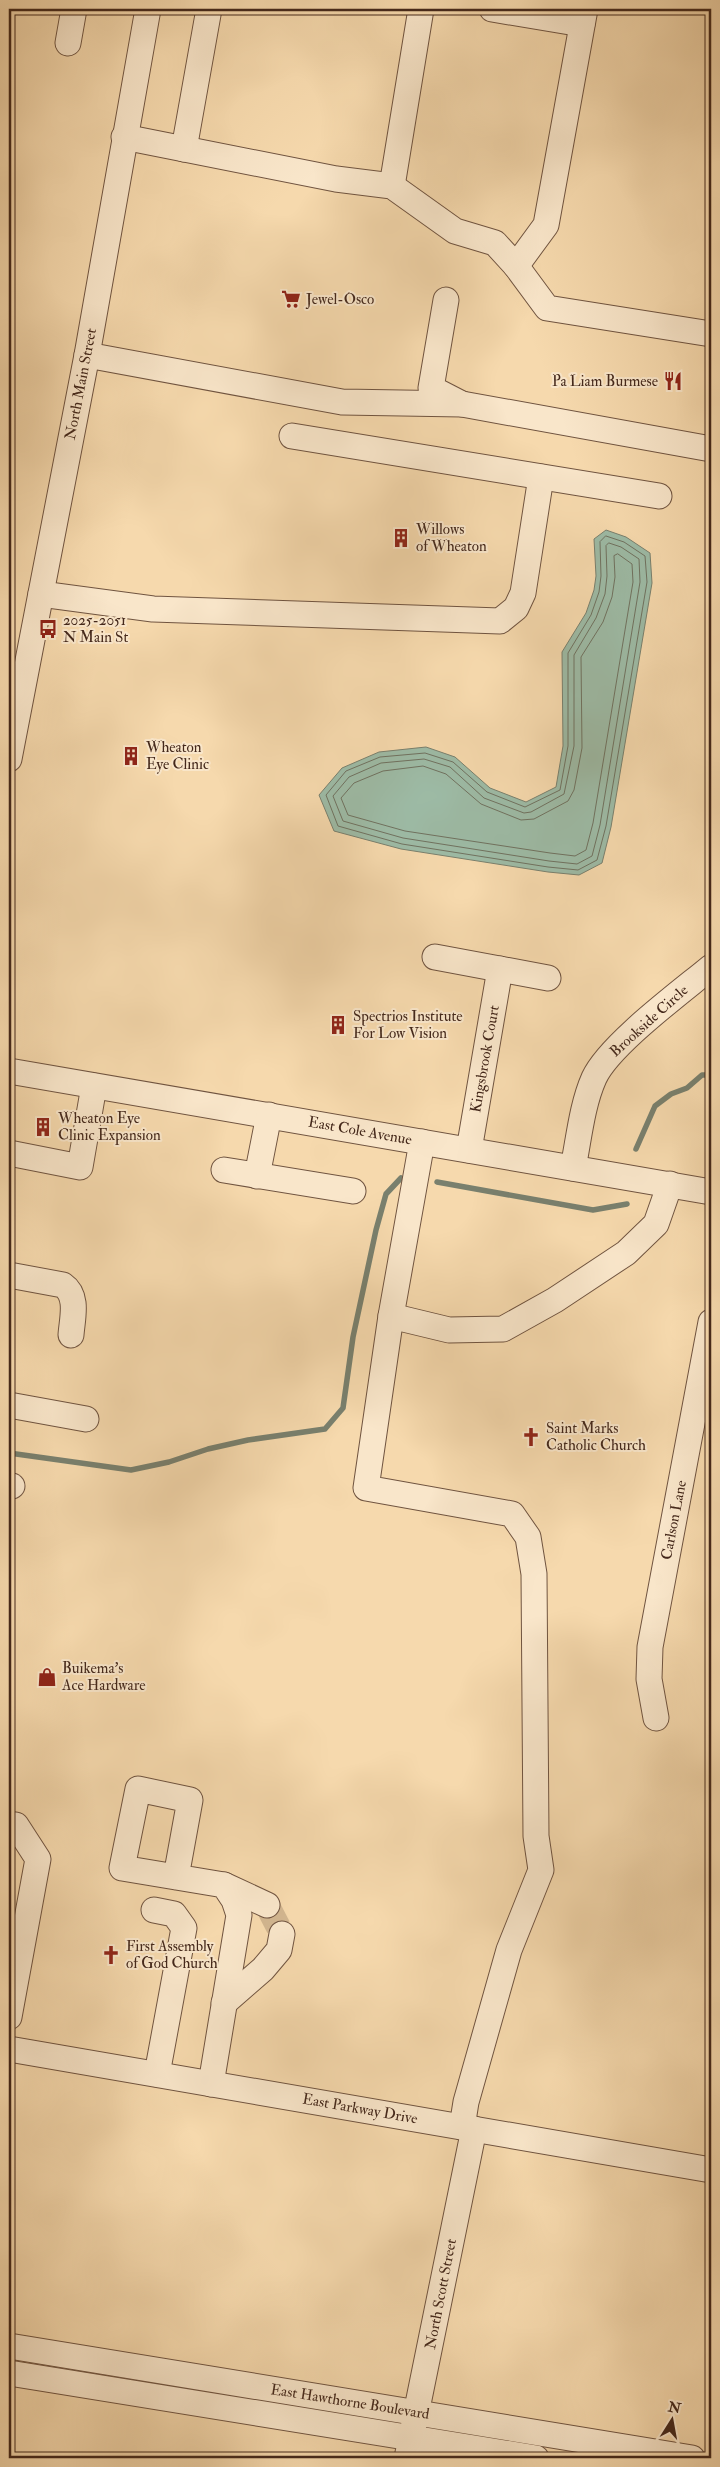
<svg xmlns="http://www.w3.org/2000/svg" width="720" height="2467" font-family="'IM FELL Double Pica',serif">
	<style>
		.water { fill: #9dbba6; stroke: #79806e }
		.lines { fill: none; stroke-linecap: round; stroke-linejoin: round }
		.shore { stroke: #707260; stroke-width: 1 }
		.stream { stroke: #79806e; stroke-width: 5.5 }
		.minor-tunnel { stroke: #d2b690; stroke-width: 25; stroke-dasharray: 25 12; stroke-linecap: butt }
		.minor-casing { stroke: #705440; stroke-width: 27 }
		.minor { stroke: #f9e6ca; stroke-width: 25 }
		.labels { text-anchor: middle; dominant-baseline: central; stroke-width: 4; stroke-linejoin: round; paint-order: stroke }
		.poi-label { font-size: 15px; fill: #44281b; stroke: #f9e6ca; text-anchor: start }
		.street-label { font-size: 15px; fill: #44281b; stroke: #f9e6ca }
	</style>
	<rect width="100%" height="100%" fill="#f6d9ad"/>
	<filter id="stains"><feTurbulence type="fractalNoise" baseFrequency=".004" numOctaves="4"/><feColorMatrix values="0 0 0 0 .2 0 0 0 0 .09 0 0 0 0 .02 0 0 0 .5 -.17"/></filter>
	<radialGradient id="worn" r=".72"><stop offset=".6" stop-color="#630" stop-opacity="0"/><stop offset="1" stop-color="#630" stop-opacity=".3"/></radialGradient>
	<path class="water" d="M606 530 626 537 650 553 652 583 611 827 602 863 579 875 548 872 401 849 334 831 319 795 342 768 379 752 426 747 455 757 490 788 526 802 556 787 563 746 562 652 586 613 594 590 596 576 594 539Z"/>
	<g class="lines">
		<g class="shore">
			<path d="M606 536 624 542 645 556 647 582 606 826 597 860 578 870 548 867 402 844 338 826 326 795 346 771 380 757 425 753 453 762 487 792 525 807 560 790 568 746V653L591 615 599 592 601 576 600 542Z"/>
			<path d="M609 543 621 547 639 559 640 582 600 825 592 856 577 864 549 861 403 838 343 821 333 796 349 777 381 763 424 759 450 767 484 798 524 813 531 812 564 794 574 746V655L596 618 605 594 607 576 606 546Z"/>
			<path d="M618 554 632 564 633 582 593 823 586 850 575 856 550 853 405 831 348 815 341 798 354 783 383 771 423 766 446 774 481 804 521 820 534 819 568 801 574 790 582 748 581 657 603 622 612 597 615 577 614 556Z"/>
		</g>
		<g class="stream">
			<path d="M636 1149 655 1106 671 1094 687 1088 702 1075H711"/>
			<path d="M437 1182 593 1210 627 1204"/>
			<path d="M9 1453 131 1470 169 1462 208 1449 248 1440 325 1429 343 1408 353 1337 376 1230 386 1194 401 1178"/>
		</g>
		<path class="minor-tunnel" d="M267 1905 282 1934"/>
		<g class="minor-casing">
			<g id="minor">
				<path d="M492 9 582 24"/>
				<path d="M68 43 74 9"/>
				<path d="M124 137 336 179 392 186 455 231 495 243 516 266 547 308 711 334"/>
				<path d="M184 149 209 9"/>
				<path d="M392 186 421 9"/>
				<path d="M516 266 546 225 585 9"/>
				<path d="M446 300 431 388 462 404 711 449"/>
				<path d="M87 355 342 402 462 404"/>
				<path d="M292 436 659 496"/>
				<path d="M41 594 153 609 500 621 516 608 523 593 541 477"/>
				<path d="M9 759 87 355 148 9"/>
				<path d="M435 957 548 978"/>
				<path d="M9 1071 711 1192"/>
				<path d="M422 1142 391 1316 366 1488 512 1514 528 1537 534 1574 536 1836 541 1870 509 1950 466 2102 462 2127"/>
				<path d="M469 1150 500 969"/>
				<path d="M9 1153 80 1167 94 1086"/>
				<path d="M573 1168C579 1138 582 1105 594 1078 609 1045 681 992 711 967"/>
				<path d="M224 1170 353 1191"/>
				<path d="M257 1176 269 1115"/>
				<path d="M9 1275 63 1285C79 1296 72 1319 71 1335"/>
				<path d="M391 1316 449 1330 503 1329 555 1300 626 1253 656 1224 670 1184"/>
				<path d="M9 1405 86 1419"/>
				<path d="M9 1486H12"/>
				<path d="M656 1718 649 1679 650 1647 711 1322"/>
				<path d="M9 1824 16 1825 38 1859 9 2017"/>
				<path d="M176 1877 190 1800 138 1789 122 1868 224 1885 234 1900 239 1915 211 2084"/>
				<path d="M224 1885 267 1905"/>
				<path d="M154 1910 174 1914 184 1928 157 2074"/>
				<path d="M224 2003 263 1969 279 1950 282 1934"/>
				<path d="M9 2049 711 2170"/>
				<path d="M9 2346 692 2458"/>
				<path d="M9 2373 536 2458"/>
				<path d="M407 2458 474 2129"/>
			</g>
		</g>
		<use href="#minor" class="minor"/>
	</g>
	<defs>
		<g id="supermarket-bare" transform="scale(1.5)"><path d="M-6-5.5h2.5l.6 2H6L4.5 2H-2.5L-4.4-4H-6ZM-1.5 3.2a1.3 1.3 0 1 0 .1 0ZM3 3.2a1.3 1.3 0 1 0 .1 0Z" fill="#8f2418" stroke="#f9e6ca" stroke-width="2.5" paint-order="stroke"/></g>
		<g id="restaurant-bare" transform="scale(1.5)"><path d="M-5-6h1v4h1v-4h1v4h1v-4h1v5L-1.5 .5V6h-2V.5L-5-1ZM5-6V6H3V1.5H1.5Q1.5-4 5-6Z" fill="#8f2418" stroke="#f9e6ca" stroke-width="2.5" paint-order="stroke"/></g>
		<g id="building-bare" transform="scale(1.5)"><path d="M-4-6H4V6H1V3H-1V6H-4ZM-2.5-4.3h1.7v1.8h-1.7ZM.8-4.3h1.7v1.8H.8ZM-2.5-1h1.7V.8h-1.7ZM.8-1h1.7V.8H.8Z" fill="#8f2418" stroke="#f9e6ca" stroke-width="2.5" paint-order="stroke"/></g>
		<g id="bus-bare" transform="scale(1.5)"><path d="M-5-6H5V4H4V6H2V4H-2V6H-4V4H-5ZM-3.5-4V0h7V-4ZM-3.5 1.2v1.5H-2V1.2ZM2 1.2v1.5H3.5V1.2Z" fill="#8f2418" stroke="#f9e6ca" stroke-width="2.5" paint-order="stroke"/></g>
		<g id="church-bare" transform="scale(1.5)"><path d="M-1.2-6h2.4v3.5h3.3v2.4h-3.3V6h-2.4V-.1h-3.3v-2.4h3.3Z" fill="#8f2418" stroke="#f9e6ca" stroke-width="2.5" paint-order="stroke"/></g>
		<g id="shop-bare" transform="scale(1.5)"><path d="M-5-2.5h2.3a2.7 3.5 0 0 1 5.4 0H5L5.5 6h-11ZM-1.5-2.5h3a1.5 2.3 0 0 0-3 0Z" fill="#8f2418" stroke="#f9e6ca" stroke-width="2.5" paint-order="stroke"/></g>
	</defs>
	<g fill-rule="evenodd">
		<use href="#supermarket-bare" x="291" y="299"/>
		<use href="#restaurant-bare" x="673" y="381"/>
		<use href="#building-bare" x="401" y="538"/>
		<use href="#bus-bare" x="48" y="629"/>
		<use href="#building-bare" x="131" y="756"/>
		<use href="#building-bare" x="338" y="1025"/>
		<use href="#building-bare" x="43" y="1127"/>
		<use href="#church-bare" x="531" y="1437"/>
		<use href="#shop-bare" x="47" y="1677"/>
		<use href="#church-bare" x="111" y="1955"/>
	</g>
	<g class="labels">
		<g class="poi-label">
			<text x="306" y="299">Jewel-Osco</text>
			<text x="658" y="381" text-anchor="end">Pa Liam Burmese</text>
			<text x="416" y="529">Willows<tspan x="416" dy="17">of Wheaton</tspan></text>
			<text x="63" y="620">2025-2051<tspan x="63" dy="17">N Main St</tspan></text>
			<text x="146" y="747">Wheaton<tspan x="146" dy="17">Eye Clinic</tspan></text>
			<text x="353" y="1016">Spectrios Institute<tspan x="353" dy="17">For Low Vision</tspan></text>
			<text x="58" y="1118">Wheaton Eye<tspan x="58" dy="17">Clinic Expansion</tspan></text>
			<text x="546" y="1428">Saint Marks<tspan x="546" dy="17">Catholic Church</tspan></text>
			<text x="62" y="1668">Buikema's<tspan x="62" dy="17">Ace Hardware</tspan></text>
			<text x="126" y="1946">First Assembly<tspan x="126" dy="17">of God Church</tspan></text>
		</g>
		<g class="street-label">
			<text transform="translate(81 384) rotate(-79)">North Main Street</text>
			<text transform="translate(649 1021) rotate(-42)">Brookside Circle</text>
			<text transform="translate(485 1059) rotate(-80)">Kingsbrook Court</text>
			<text transform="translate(360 1131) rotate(10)">East Cole Avenue</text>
			<text transform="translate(674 1520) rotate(-79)">Carlson Lane</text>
			<text transform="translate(360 2109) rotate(10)">East Parkway Drive</text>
			<text transform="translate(441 2294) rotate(-79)">North Scott Street</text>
			<text transform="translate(350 2402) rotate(9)">East Hawthorne Boulevard</text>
		</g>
	</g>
	<rect width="720" height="2467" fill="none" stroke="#f6d9ad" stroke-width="30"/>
	<rect x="10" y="10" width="700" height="2447" fill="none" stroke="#44281b" stroke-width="2.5"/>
	<rect x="15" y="15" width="690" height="2437" fill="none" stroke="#44281b"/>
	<g transform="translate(672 2420) rotate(11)" stroke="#f9e6ca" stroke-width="4" paint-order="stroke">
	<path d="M0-4L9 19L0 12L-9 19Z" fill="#44281b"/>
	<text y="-8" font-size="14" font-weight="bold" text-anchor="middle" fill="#44281b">N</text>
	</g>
	<rect width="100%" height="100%" filter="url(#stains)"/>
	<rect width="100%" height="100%" fill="url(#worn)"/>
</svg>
